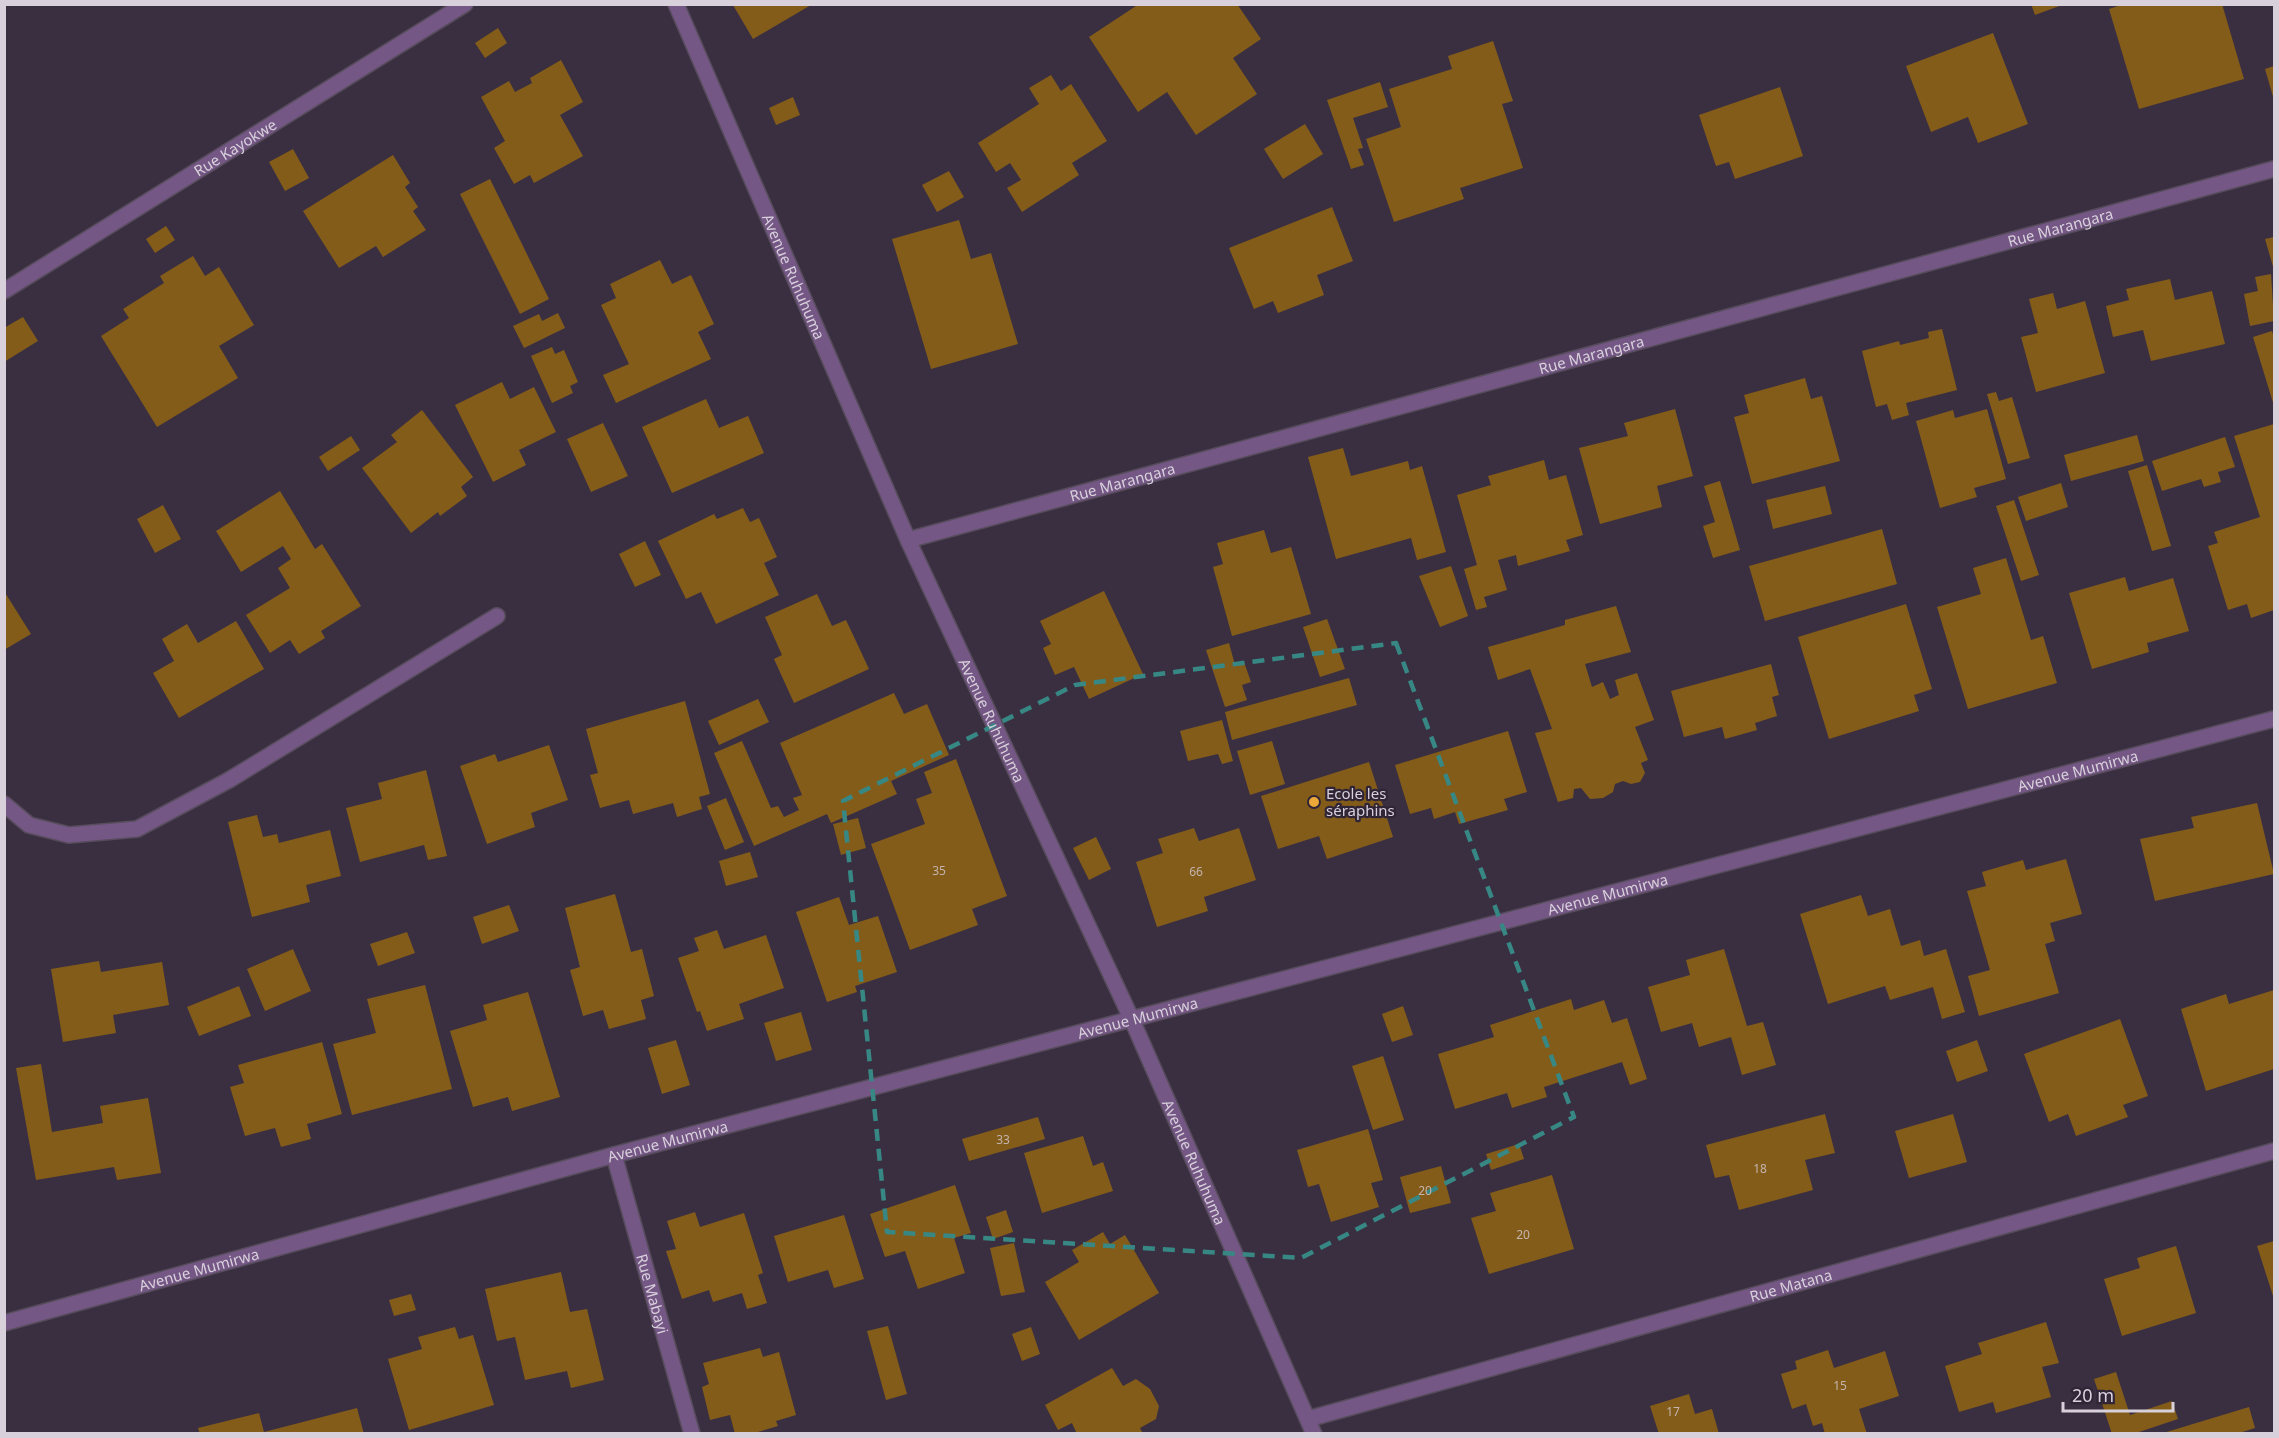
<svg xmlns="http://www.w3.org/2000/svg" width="2279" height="1438" font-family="'Noto Sans',sans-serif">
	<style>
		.building { fill: #835c1a }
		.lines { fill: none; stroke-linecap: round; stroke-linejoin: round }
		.street-casing { stroke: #564c5c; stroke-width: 18 }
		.street { stroke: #755785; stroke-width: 15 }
		.marked { fill: none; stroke: #378884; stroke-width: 4.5; stroke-dasharray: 12 8; stroke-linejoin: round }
		.poi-dot { fill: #eca93a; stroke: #2f2536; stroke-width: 2 }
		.labels { text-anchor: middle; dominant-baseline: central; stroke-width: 4.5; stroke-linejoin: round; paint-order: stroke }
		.number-label { font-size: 12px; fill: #c3b4ac }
		.street-label { font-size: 15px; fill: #d8d1dc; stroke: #2f2536 }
		.poi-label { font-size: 15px; fill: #d8d1dc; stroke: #2f2536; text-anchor: start }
	</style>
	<rect width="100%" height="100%" fill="#3a2f40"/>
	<g class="building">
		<path d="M1139 4H1237L1261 39 1233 58 1257 94 1196 135 1167 92 1138 112 1089 37Z"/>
		<path d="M2031 4H2062V5L2035 15Z"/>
		<path d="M2124 4H2222L2244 79 2139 109 2109 9Z"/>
		<path d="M733 5H811L753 39Z"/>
		<path d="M498 28 507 43 485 58 475 43Z"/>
		<path d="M1993 33 2028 124 1978 143 1968 117 1931 132 1906 66Z"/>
		<path d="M1493 41 1513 101 1502 104 1523 168 1460 188 1464 199 1394 222 1366 139 1401 127 1389 89 1452 69 1448 56Z"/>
		<path d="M561 60 583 102 560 115 583 156 534 183 530 175 514 184 494 148 505 141 481 97 509 81 515 92 532 83 530 78Z"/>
		<path d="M2274 66V100L2265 69Z"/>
		<path d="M1051 75 1061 91 1071 84 1107 141 1072 163 1079 175 1022 212 1007 188 1021 180 1010 163 996 172 978 143 1039 104 1029 88Z"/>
		<path d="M1380 82 1388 107 1353 118 1363 148 1358 149 1364 165 1351 169 1327 100Z"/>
		<path d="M1780 87 1803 156 1735 179 1729 162 1716 166 1699 115Z"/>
		<path d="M793 97 800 115 776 125 769 108Z"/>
		<path d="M1305 124 1323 154 1283 179 1264 149Z"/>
		<path d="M293 149 309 178 285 191 269 162Z"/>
		<path d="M393 155 410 183 405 187 418 207 413 211 426 230 383 257 376 246 339 268 303 211Z"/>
		<path d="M949 171 964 197 937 212 922 185Z"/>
		<path d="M490 179 549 299 520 314 460 194Z"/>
		<path d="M1332 207 1353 261 1317 275 1324 295 1278 313 1273 301 1254 309 1229 248Z"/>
		<path d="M959 220 971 259 991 253 1018 344 931 369 892 239Z"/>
		<path d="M166 226 175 240 155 253 146 239Z"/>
		<path d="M2274 237V270L2265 239Z"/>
		<path d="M193 256 205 276 219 267 254 325 219 346 238 378 157 427 101 336 129 318 123 309 164 283 160 276Z"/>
		<path d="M660 260 672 284 691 275 714 324 698 332 711 359 616 403 603 375 629 364 601 305 616 298 610 284Z"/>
		<path d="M2271 274 2274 321 2250 326 2244 294 2258 291 2255 277Z"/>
		<path d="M2170 279 2175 300 2212 291 2225 344 2151 361 2143 330 2113 337 2106 306 2129 300 2126 289Z"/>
		<path d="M2053 293 2057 309 2085 301 2105 373 2036 392 2021 337 2038 333 2029 299Z"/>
		<path d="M558 313 565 328 524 348 513 326 539 314 542 321Z"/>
		<path d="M23 317 38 341 4 362V328Z"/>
		<path d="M1942 329 1957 390 1906 403 1909 415 1892 420 1887 404 1876 407 1862 351 1899 341 1900 345 1929 338 1928 332Z"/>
		<path d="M2272 331 2274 338V406L2253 337Z"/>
		<path d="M552 347 555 354 564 350 578 382 570 386 573 393 552 403 531 356Z"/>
		<path d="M1805 378 1811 399 1822 396 1840 461 1752 484 1734 417 1749 413 1744 395Z"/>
		<path d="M502 382 510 399 534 387 556 432 519 450 526 465 493 482 455 405Z"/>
		<path d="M1996 392 1999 401 2012 397 2030 458 2008 464 1987 394Z"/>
		<path d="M706 399 719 428 748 416 764 453 672 493 642 427Z"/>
		<path d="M1675 409 1693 476 1657 486 1662 507 1600 524 1579 448 1628 436 1624 423Z"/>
		<path d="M1987 409 2006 479 1974 488 1977 497 1940 508 1916 421 1953 410 1955 418Z"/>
		<path d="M422 410 473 477 461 487 467 496 440 516 438 512 411 533 362 468 397 442 391 435Z"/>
		<path d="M603 423 628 476 591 492 567 439Z"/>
		<path d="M2274 424V610L2251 618 2247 604 2228 610 2208 546 2218 543 2214 532 2260 517 2234 436Z"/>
		<path d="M2137 435 2144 461 2071 481 2064 455Z"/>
		<path d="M351 436 360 450 328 471 319 457Z"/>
		<path d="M2225 437 2235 467 2218 472 2221 482 2204 487 2201 479 2162 491 2152 461Z"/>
		<path d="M1343 448 1351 476 1408 461 1410 470 1422 466 1446 552 1417 560 1411 538 1336 559 1308 457Z"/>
		<path d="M1544 460 1549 480 1566 475 1583 535 1566 540 1570 551 1518 566 1516 555 1498 560 1507 590 1484 597 1487 607 1476 610 1464 569 1477 565 1457 495 1491 485 1488 476Z"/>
		<path d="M2147 465 2171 546 2152 551 2128 471Z"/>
		<path d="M1720 481 1740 550 1713 558 1703 526 1715 522 1704 486Z"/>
		<path d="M2061 483 2068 507 2026 521 2018 497Z"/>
		<path d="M1825 486 1832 514 1773 529 1766 500Z"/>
		<path d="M280 491 315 549 322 544 361 606 321 631 325 638 299 654 290 640 270 653 246 615 290 588 278 568 291 559 283 546 241 572 216 531Z"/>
		<path d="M2014 500 2039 575 2021 581 1996 506Z"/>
		<path d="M163 505 181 539 155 553 137 519Z"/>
		<path d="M743 508 750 522 759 518 777 557 764 563 779 595 716 624 701 592 686 599 658 541 714 514 717 519Z"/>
		<path d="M1882 529 1897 584 1765 621 1749 566Z"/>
		<path d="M1264 530 1271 553 1291 547 1311 614 1232 636 1213 567 1223 564 1217 543Z"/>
		<path d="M645 541 661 575 635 587 619 554Z"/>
		<path d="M2006 558 2031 640 2043 636 2057 683 1968 709 1937 607 1981 594 1973 568Z"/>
		<path d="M1451 566 1468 616 1440 627 1419 576Z"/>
		<path d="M2125 577 2129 591 2173 578 2189 631 2147 643 2149 652 2092 669 2069 593Z"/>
		<path d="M4 591 31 634 4 650Z"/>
		<path d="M1104 591 1143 674 1089 699 1074 667 1055 675 1043 648 1051 644 1040 621Z"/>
		<path d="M817 594 832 626 846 620 869 669 794 703 774 659 782 655 765 617Z"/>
		<path d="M1906 604 1932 689 1914 695 1919 711 1829 739 1798 637Z"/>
		<path d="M1616 606 1631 652 1585 664 1592 687 1603 682 1610 699 1619 695 1615 680 1637 673 1654 720 1635 727 1648 760 1641 763 1645 773 1640 782 1631 784 1623 781 1615 784 1613 792 1603 798 1590 799 1581 788 1574 789 1573 798 1558 802 1535 733 1552 729 1530 669 1498 680 1488 647 1565 625V620Z"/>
		<path d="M1327 619 1345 669 1320 677 1303 627Z"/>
		<path d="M236 621 264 669 179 718 153 673 174 661 162 639 187 624 198 643Z"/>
		<path d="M1229 643 1235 665 1244 662 1251 682 1242 685 1247 700 1225 707 1206 650Z"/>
		<path d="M1771 664 1779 695 1772 697 1777 716 1755 723 1757 730 1725 739 1722 727 1684 737 1671 691Z"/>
		<path d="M1349 678 1357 705 1232 740 1225 712Z"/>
		<path d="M894 693 904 714 927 704 949 755 891 781 897 794 831 823 827 814 754 846 714 753 742 741 771 808 778 806 784 817 799 810 793 798 802 795 780 743Z"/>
		<path d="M758 699 769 722 719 745 708 721Z"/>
		<path d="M685 701 710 794 699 797 702 809 677 817 673 803 633 814 629 800 600 808 590 775 598 773 586 729Z"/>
		<path d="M1222 720 1233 761 1222 764 1218 754 1188 761 1180 731Z"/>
		<path d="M1508 731 1527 792 1504 799 1508 810 1459 824 1455 812 1434 819 1431 808 1410 814 1395 765Z"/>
		<path d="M1272 741 1285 784 1250 795 1237 751Z"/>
		<path d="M549 745 568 800 531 813 535 827 487 844 460 766 495 754 498 762Z"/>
		<path d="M956 759 1007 896 972 909 978 925 910 950 871 844 925 824 916 799 932 793 924 772Z"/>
		<path d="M1369 762 1393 837 1327 859 1319 836 1278 849 1261 796Z"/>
		<path d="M426 770 447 856 428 860 424 845 360 862 346 808 382 799 378 783Z"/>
		<path d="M726 798 744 842 725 850 707 806Z"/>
		<path d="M2257 803 2274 874 2155 901 2140 839 2194 828 2191 817Z"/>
		<path d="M257 815 263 837 277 834 279 843 330 830 341 876 306 885 310 902 252 917 228 822Z"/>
		<path d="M858 818 866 848 841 855 833 824Z"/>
		<path d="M1194 828 1199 841 1239 828 1256 880 1204 897 1208 911 1157 927 1136 862 1163 853 1158 839Z"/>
		<path d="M1096 837 1111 869 1089 880 1073 848Z"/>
		<path d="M750 852 758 877 726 886 719 861Z"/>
		<path d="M2066 859 2082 914 2050 923 2055 941 2045 944 2059 993 1979 1016 1968 976 1990 970 1967 891 1986 886 1982 872 2023 860 2026 870Z"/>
		<path d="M615 894 631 952 642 949 654 996 641 1000 646 1019 609 1029 603 1010 583 1016 570 970 580 967 565 908Z"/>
		<path d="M1861 895 1868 916 1890 909 1901 946 1920 940 1924 956 1946 949 1965 1012 1942 1019 1933 987 1890 1000 1885 986 1828 1004 1800 914Z"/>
		<path d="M839 897 849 925 878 916 897 972 855 986 857 992 827 1002 796 912Z"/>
		<path d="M509 905 519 931 482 944 473 917Z"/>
		<path d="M717 930 724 949 766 935 784 988 739 1004 744 1019 707 1031 700 1011 697 1012 678 958 699 951 694 938Z"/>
		<path d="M407 932 415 953 378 966 370 944Z"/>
		<path d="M293 949 311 991 265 1011 247 969Z"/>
		<path d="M1724 949 1747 1026 1763 1022 1776 1065 1742 1075 1731 1037 1699 1047 1692 1023 1661 1032 1648 987 1690 975 1686 960Z"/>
		<path d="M99 961 101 972 162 962 169 1005 113 1015 116 1033 63 1042 51 969Z"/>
		<path d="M425 985 452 1089 352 1115 333 1044 376 1033 367 999Z"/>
		<path d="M239 986 251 1016 199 1036 187 1007Z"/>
		<path d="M2274 990V1069L2206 1091 2181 1009 2226 994 2229 1004Z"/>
		<path d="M528 992 560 1097 512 1111 508 1097 473 1107 450 1031 487 1020 483 1005Z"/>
		<path d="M1571 999 1574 1010 1604 1000 1612 1023 1627 1018 1647 1079 1630 1085 1622 1062 1544 1087 1547 1097 1512 1108 1507 1093 1455 1109 1438 1054 1494 1037 1490 1025Z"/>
		<path d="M1403 1006 1413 1035 1392 1042 1382 1014Z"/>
		<path d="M801 1012 812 1050 776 1061 764 1023Z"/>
		<path d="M2120 1019 2148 1096 2123 1105 2128 1117 2076 1136 2068 1114 2049 1122 2024 1054Z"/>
		<path d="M676 1040 690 1085 662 1094 648 1048Z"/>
		<path d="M1977 1040 1988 1071 1957 1082 1946 1051Z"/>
		<path d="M322 1042 342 1114 307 1124 311 1139 281 1147 275 1128 245 1136 230 1087 244 1083 238 1065Z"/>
		<path d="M1383 1056 1404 1120 1373 1130 1352 1066Z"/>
		<path d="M41 1064 52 1132 103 1123 100 1106 148 1098 161 1173 117 1180 114 1167 36 1180 16 1068Z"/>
		<path d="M1825 1114 1835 1153 1805 1160 1813 1190 1739 1210 1729 1175 1715 1178 1706 1145Z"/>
		<path d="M1953 1114 1967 1162 1909 1178 1895 1131Z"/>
		<path d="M1038 1117 1045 1139 969 1161 962 1139Z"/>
		<path d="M1368 1129 1383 1180 1371 1183 1379 1207 1331 1222 1319 1184 1308 1187 1297 1150Z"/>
		<path d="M1083 1136 1093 1166 1103 1162 1113 1191 1042 1213 1024 1153Z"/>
		<path d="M1519 1144 1524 1159 1491 1170 1486 1154Z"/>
		<path d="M1441 1166 1451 1203 1410 1213 1400 1177Z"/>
		<path d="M1552 1175 1574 1249 1489 1274 1471 1218 1496 1211 1490 1193Z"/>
		<path d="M955 1185 971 1233 954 1238 965 1273 918 1289 905 1251 885 1257 870 1214Z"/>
		<path d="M1006 1210 1013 1232 993 1239 986 1217Z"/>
		<path d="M695 1212 700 1227 744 1213 763 1273 758 1275 767 1303 747 1309 742 1293 713 1302 709 1290 682 1299 666 1251 676 1249 667 1221Z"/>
		<path d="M844 1215 864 1279 834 1288 828 1270 788 1282 774 1236Z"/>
		<path d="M1103 1232 1110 1244 1125 1235 1159 1293 1079 1340 1045 1282 1079 1262 1072 1250Z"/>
		<path d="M2274 1241V1299L2257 1246Z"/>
		<path d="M1014 1243 1025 1292 1001 1296 990 1248Z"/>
		<path d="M2176 1246 2196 1313 2122 1336 2104 1279 2140 1268 2137 1258Z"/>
		<path d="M561 1272 570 1312 587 1309 604 1380 571 1388 567 1371 525 1380 515 1337 497 1341 485 1289Z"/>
		<path d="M411 1294 416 1310 394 1316 389 1300Z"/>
		<path d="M2046 1322 2059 1363 2042 1367 2051 1397 1996 1413 1993 1402 1959 1412 1945 1366 1982 1354 1978 1343Z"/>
		<path d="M888 1326 907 1394 886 1400 867 1331Z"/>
		<path d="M455 1327 459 1339 473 1335 494 1405 409 1430 388 1359 422 1349 418 1337Z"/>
		<path d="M1031 1327 1040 1354 1022 1361 1012 1334Z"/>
		<path d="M760 1348 763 1357 779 1352 796 1415 776 1421 778 1426 751 1434H735L730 1415 710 1420 702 1387 709 1384 703 1363Z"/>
		<path d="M1828 1350 1834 1368 1885 1351 1899 1396 1859 1409 1867 1434H1825L1822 1423 1813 1426 1806 1404 1792 1409 1781 1374 1797 1369 1795 1361Z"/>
		<path d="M1112 1368 1123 1386 1136 1379 1150 1389 1159 1406 1156 1419 1140 1428 1143 1434H1077L1072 1423 1058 1430 1045 1405Z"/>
		<path d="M2116 1372 2130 1415 2172 1401 2178 1419 2133 1434H2112L2094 1379Z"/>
		<path d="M1689 1394 1695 1414 1712 1409 1719 1434H1659L1650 1406Z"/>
		<path d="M2249 1407 2255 1428 2236 1434H2160Z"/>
		<path d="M357 1408 364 1434H200L198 1428 259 1413 264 1432Z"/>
	</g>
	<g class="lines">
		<g class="street-casing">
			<g id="street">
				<path id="s1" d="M676 4 908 540 1132 1020 1314 1434"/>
				<path id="s2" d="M4 291 465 4"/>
				<path id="s3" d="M908 540 2274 169"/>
				<path d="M4 804 29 825 69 835 137 829 229 780 497 616"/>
				<path id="s4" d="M614 1155 692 1434"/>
				<path id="s5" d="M4 1323 614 1155 2274 719"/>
				<path id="s6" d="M1308 1419 2274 1151"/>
			</g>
		</g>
		<use href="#street" class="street"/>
	</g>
	<path class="marked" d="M1396 643 1574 1117 1301 1258 887 1232 843 801 1075 685Z"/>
	<circle class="poi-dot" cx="1314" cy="802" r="6"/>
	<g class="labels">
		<g class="number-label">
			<text x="939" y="870">35</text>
			<text x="1196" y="871">66</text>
			<text x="1003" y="1139">33</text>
			<text x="1760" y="1168">18</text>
			<text x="1425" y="1190">20</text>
			<text x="1523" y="1234">20</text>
			<text x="1840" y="1385">15</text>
			<text x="1673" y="1411">17</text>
		</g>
		<g class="street-label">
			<text stroke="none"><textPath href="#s2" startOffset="272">Rue Kayokwe</textPath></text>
			<text stroke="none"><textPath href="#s3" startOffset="1194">Rue Marangara</textPath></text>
			<text stroke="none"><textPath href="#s1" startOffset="297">Avenue Ruhuhuma</textPath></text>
			<text stroke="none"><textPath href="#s3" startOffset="708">Rue Marangara</textPath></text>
			<text stroke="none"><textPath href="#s3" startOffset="222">Rue Marangara</textPath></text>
			<text stroke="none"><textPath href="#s1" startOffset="783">Avenue Ruhuhuma</textPath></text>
			<text stroke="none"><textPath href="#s5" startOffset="2146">Avenue Mumirwa</textPath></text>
			<text stroke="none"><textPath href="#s5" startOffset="1660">Avenue Mumirwa</textPath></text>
			<text stroke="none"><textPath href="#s5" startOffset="1174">Avenue Mumirwa</textPath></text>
			<text stroke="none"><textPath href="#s5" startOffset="688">Avenue Mumirwa</textPath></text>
			<text stroke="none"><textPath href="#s1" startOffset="1269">Avenue Ruhuhuma</textPath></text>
			<text stroke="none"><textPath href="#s5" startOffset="202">Avenue Mumirwa</textPath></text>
			<text stroke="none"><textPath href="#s6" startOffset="501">Rue Matana</textPath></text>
			<text stroke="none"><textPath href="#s4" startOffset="144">Rue Mabayi</textPath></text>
		</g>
		<g class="poi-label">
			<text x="1326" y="793">Ecole les<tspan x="1326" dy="17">séraphins</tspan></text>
		</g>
	</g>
	<rect width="2279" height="1438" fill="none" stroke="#d8d1dc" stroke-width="12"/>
	<path d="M2063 1402v9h110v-9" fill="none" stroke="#d8d1dc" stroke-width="3"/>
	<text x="2072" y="1402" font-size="18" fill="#d8d1dc" stroke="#2f2536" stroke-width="4.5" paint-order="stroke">20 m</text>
</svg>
